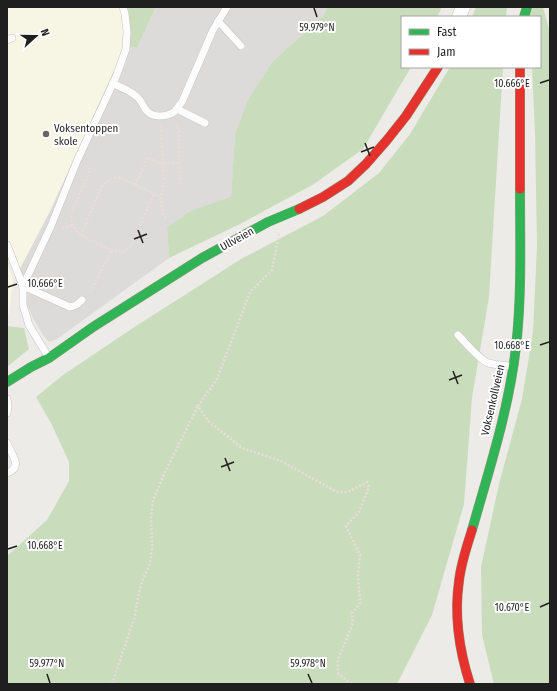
<svg xmlns="http://www.w3.org/2000/svg" width="557" height="691" font-family="'Fira Sans Condensed',sans-serif">
	<style>
		.residential { fill: #dcdbd9 }
		.education { fill: #f7f5e3 }
		.forest { fill: #c9ddbd }
		.lines { fill: none; stroke-linecap: round; stroke-linejoin: round }
		.lane-casing { stroke: #c6c5c4; stroke-width: 8 }
		.street-casing { stroke: #c6c5c4; stroke-width: 15 }
		.fast-casing { stroke: #97977f; stroke-width: 10 }
		.jam-casing { stroke: #97977f; stroke-width: 10 }
		.path { stroke: #ecdbd9; stroke-width: 2.5; stroke-dasharray: 2 2; stroke-linecap: butt }
		.lane { stroke: #fcfcfc; stroke-width: 7 }
		.street { stroke: #fcfcfc; stroke-width: 14 }
		.fast { stroke: #30b455; stroke-width: 9 }
		.jam { stroke: #e5322d; stroke-width: 9 }
		.ticks { fill: none; stroke: #1f1f1f; stroke-width: 1.5 }
		.poi-dot { fill: #676665; stroke: #fff; stroke-width: 1.5 }
		.labels { text-anchor: middle; dominant-baseline: central; stroke-width: 4; stroke-linejoin: round; paint-order: stroke }
		.poi-label { font-size: 11px; fill: #1f1f1f; stroke: #fff; text-anchor: start }
		.street-label { font-size: 11px; fill: #1f1f1f; stroke: #fff }
		.ticks-label { font-size: 10px; text-anchor: middle; fill: #1f1f1f; stroke: #fff; stroke-width: 4; stroke-linejoin: round; paint-order: stroke }
	</style>
	<rect width="100%" height="100%" fill="#edebe8"/>
	<path class="residential" d="M156 7H328L323 16 273 61 235 134 231 198 190 211 167 227 169 258 57 339 49 342 43 335 34 320 15 278 50 211 120 57 130 46 137 48Z"/>
	<g class="education">
		<path d="M7 7H121L130 46 120 57 50 211 15 278 7 257Z"/>
		<path d="M7 263 13 279 9 313 7 314Z"/>
	</g>
	<g class="forest">
		<path d="M121 7H156L137 48 130 46Z"/>
		<path d="M328 7H442L437 17H402V67H411L363 149 314 184 240 224 169 258 167 227 190 211 231 197 235 134 249 98 273 61 323 16Z"/>
		<path d="M476 7H507L506 17H472Z"/>
		<path d="M529 7H543L550 33V684H494L482 635 481 567 499 484 522 399 533 332 537 246 535 134 532 67H540V17H529Z"/>
		<path d="M450 67H503L489 297 472 398 464 504 432 615 397 684H7V556L47 520 69 481V462L51 423 36 397 63 375 136 326 241 259 323 216 379 173 410 134Z"/>
		<path d="M7 326 24 328 29 349 7 367Z"/>
	</g>
	<g class="lines">
		<g class="lane-casing">
			<g id="lane">
				<path d="M218 21 241 46"/>
				<path d="M7 40 12 38"/>
				<path d="M113 83C121 88 132 91 138 98 142 101 143 107 147 111 153 118 166 117 174 112 177 109 179 105 182 102L213 30 227 7"/>
				<path d="M177 109 205 123"/>
				<path d="M7 245 23 286V305L29 325 49 358"/>
				<path d="M23 286 51 226 77 161 116 77 126 49 127 32 125 14 123 7"/>
				<path d="M23 286 70 307C76 306 78 304 82 300"/>
				<path d="M458 335C465 342 479 359 488 363 496 365 504 366 513 366"/>
				<path d="M7 399 8 406 7 413"/>
				<path d="M7 443C11 454 24 467 7 473"/>
			</g>
		</g>
		<g class="street-casing">
			<path id="street" d="M459 17 463 7"/>
		</g>
		<g class="fast-casing">
			<g id="fast">
				<path d="M524 17 527 7"/>
				<path d="M7 382 31 367 49 358 93 327 202 258 268 222 299 209"/>
				<path d="M472 530C489 470 509 409 516 347 522 294 520 241 520 189"/>
			</g>
		</g>
		<g class="jam-casing">
			<g id="jam">
				<path d="M520 189V67"/>
				<path d="M299 209 323 197 348 181 366 164 387 140 406 116 438 67"/>
				<path d="M470 684C459 650 454 616 459 581 461 563 467 546 472 530"/>
			</g>
		</g>
		<g class="path">
			<path d="M176 123 179 131 180 186"/>
			<path d="M160 126 161 128 164 181 161 197V205L166 220"/>
			<path d="M86 166 90 168V171L72 211C70 221 73 229 81 235 90 240 111 252 120 252 125 252 128 249 131 246L154 194"/>
			<path d="M135 185 148 157 159 163H180"/>
			<path d="M62 228 72 225"/>
			<path d="M279 234 272 270 250 292 217 379 198 406 208 421 242 448 281 461 337 492H348L367 482 369 487 359 512 346 526 360 555 358 575 360 603 352 613 353 623 338 660V673L351 684"/>
			<path d="M81 235 101 188C106 181 112 176 121 178L161 197"/>
			<path d="M90 292 112 250"/>
			<path d="M112 684 134 619 139 593 143 579 150 564 152 547 151 517 153 500 165 472 198 406"/>
		</g>
		<use href="#lane" class="lane"/>
		<use href="#street" class="street"/>
		<use href="#fast" class="fast"/>
		<use href="#jam" class="jam"/>
	</g>
	<path class="ticks" d="M314 8 317 17M540 83 549 80M365 143 370 156M361 152 374 147M138 230 143 243M134 239 147 234M8 287 17 284M540 345 549 342M453 371 458 384M449 380 462 375M225 458 230 471M221 467 234 462M8 549 17 546M540 607 549 603M47 674 50 683M308 674 312 683"/>
	<circle class="poi-dot" cx="46" cy="134" r="4"/>
	<g class="labels">
		<g class="poi-label">
			<text x="54" y="128">Voksentoppen<tspan x="54" dy="13">skole</tspan></text>
		</g>
		<g class="street-label">
			<text transform="translate(237 239) rotate(-29)">Ullveien</text>
			<text transform="translate(493 400) rotate(-77)">Voksenkollveien</text>
		</g>
	</g>
	<g class="ticks-label">
		<text x="317" y="31">59.979°N</text>
		<text x="512" y="87">10.666°E</text>
		<text x="45" y="287">10.666°E</text>
		<text x="512" y="349">10.668°E</text>
		<text x="45" y="549">10.668°E</text>
		<text x="512" y="611">10.670°E</text>
		<text x="47" y="667">59.977°N</text>
		<text x="308" y="667">59.978°N</text>
	</g>
	<rect width="557" height="691" fill="none" stroke="#1f1f1f" stroke-width="16"/>
	<rect x="401" y="16" width="140" height="52" fill="#ffffff" stroke="#a5a5a5"/>
	<rect x="409" y="29" width="20" height="6" fill="#30b455" stroke="#a5a5a5"/>
	<text x="437" y="36" font-size="12" fill="#1f1f1f">Fast</text>
	<rect x="409" y="49" width="20" height="6" fill="#e5322d" stroke="#a5a5a5"/>
	<text x="437" y="56" font-size="12" fill="#1f1f1f">Jam</text>
	<g transform="translate(36 36) rotate(69)" stroke="#ffffff" stroke-width="3" paint-order="stroke">
	<path d="M0-3L7 15L0 10L-7 15Z" fill="#1f1f1f"/>
	<text y="-6" font-size="11" font-weight="bold" text-anchor="middle" fill="#1f1f1f">N</text>
	</g>
</svg>
